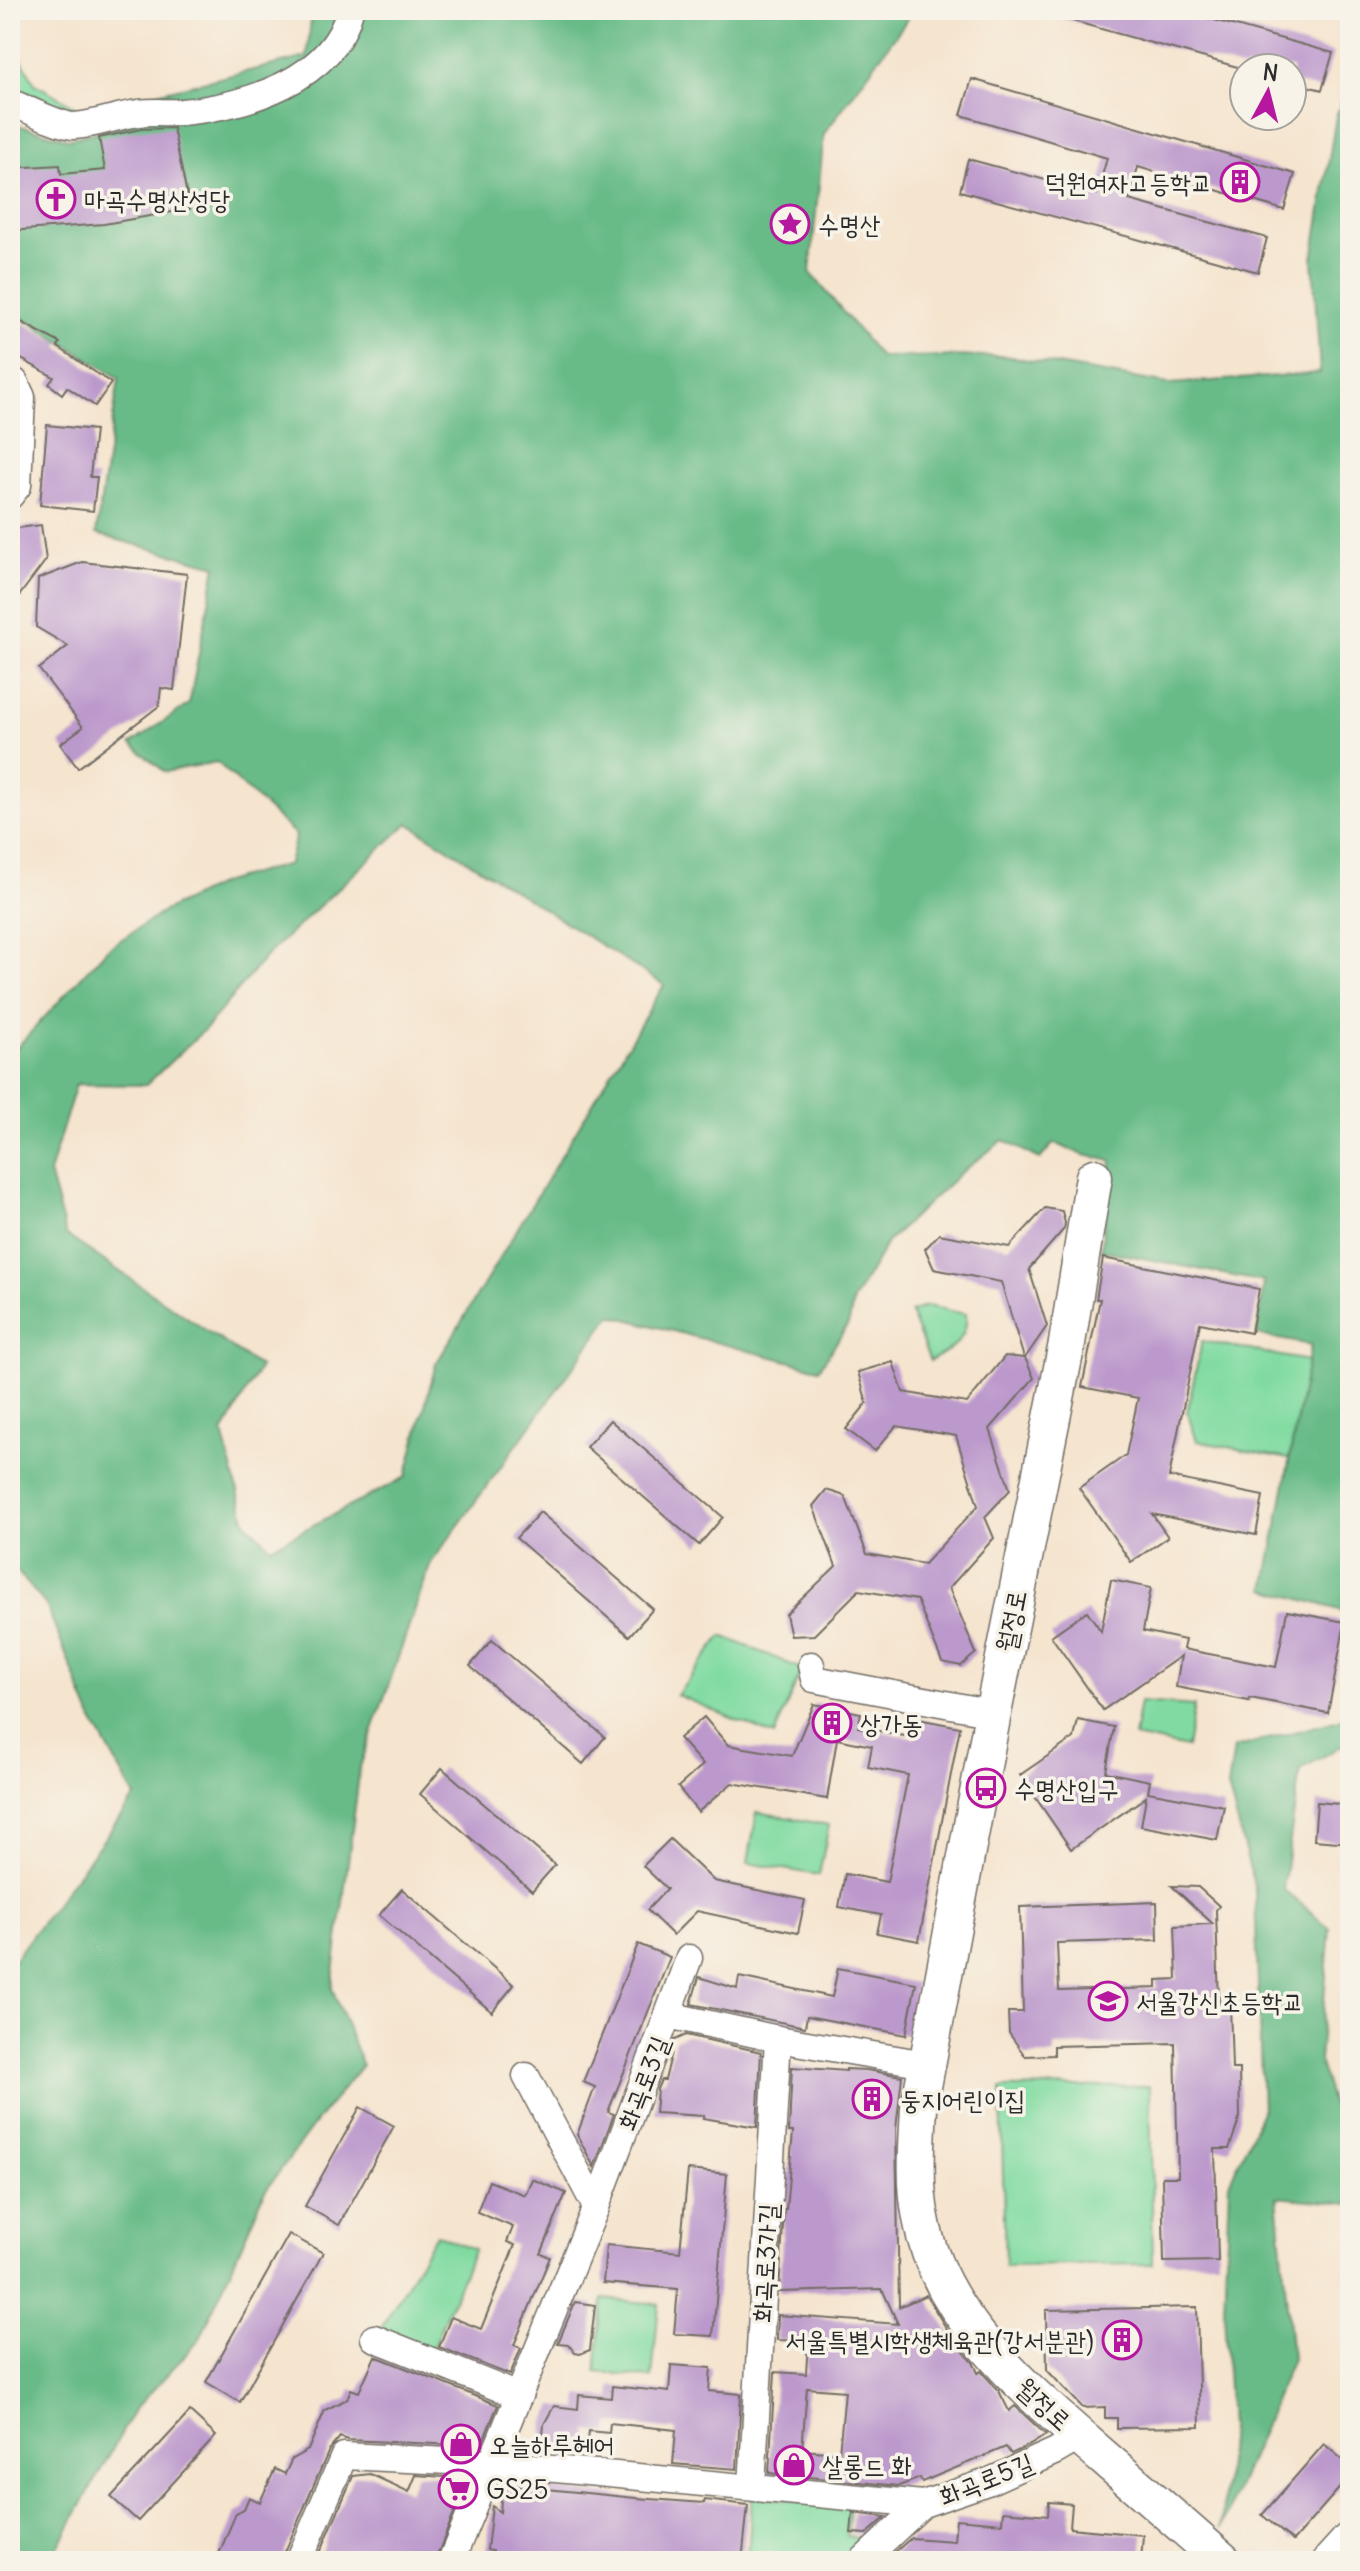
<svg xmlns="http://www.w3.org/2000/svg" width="1360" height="2571" font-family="Delius,'Poor Story',sans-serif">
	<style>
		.green { fill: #81dba1; stroke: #568366; stroke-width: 2 }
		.forest { fill: #68bb87; stroke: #4a7359; stroke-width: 2; fill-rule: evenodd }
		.building { fill: #bc99cc; fill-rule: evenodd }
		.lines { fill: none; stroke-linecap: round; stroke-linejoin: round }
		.street-casing { stroke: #726c64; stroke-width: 29 }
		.secondary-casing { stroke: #726c64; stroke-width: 39 }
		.street { stroke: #fff; stroke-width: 26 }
		.secondary { stroke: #fff; stroke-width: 36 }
		.labels { text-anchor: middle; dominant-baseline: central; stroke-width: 7; stroke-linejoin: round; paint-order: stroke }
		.poi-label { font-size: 26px; fill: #2b2b2b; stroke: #f7f3e8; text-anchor: start }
		.street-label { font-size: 26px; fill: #2b2b2b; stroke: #f7f3e8 }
	</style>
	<rect width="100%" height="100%" fill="#f7f3e8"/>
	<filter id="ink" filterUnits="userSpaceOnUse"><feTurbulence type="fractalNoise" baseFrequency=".0125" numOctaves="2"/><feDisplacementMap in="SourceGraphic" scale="16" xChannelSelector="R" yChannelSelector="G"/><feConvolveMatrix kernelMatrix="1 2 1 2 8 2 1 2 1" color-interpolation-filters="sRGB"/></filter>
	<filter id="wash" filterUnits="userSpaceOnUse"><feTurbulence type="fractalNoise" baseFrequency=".006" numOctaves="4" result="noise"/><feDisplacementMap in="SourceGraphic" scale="32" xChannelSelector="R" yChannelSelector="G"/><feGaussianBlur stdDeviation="1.8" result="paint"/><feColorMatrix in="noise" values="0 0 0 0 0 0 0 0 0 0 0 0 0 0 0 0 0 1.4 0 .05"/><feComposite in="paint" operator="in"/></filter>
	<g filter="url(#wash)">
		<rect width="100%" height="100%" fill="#f5e4ce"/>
		<g class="green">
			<path d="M10 38 35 84 80 109 70 111 10 86Z"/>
			<path d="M927 1306 966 1314C969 1340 949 1351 930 1361L910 1312Z"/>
			<path d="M1202 1341 1308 1361 1289 1459 1197 1441 1187 1412Z"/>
			<path d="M722 1636 802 1669 774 1736 677 1695Z"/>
			<path d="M1140 1702 1194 1706 1187 1748 1134 1737Z"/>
			<path d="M757 1812 829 1825 819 1875 748 1863Z"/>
			<path d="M1150 2086 1153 2264 1005 2266 1001 2088Z"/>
			<path d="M436 2234 474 2249 431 2351 380 2330Z"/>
			<path d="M603 2299 659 2304 652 2378 596 2372Z"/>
			<path d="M752 2497 850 2506 847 2536 872 2538 846 2561H748Z"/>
		</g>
		<g class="forest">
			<path d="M312 10H914L824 134 810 272 880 357 1005 356 1169 384 1320 373 1313 259 1336 116 1350 82V1613L1265 1589 1311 1345 1257 1335 1264 1282 1101 1250 1112 1161 1084 1155 1054 1143 1040 1159 1003 1140 958 1175 888 1241 853 1301 849 1323 819 1369 611 1315 431 1563 360 1767 332 1988 362 2065 318 2119 265 2191 200 2339 135 2409 54 2554 64 2561H10V1965L135 1797 92 1719 46 1605 10 1563V1055L107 949 166 910 224 882 289 864 296 835 217 762 165 772 131 744 189 704 216 566 96 534 119 378 10 310V123L69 139 131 123 127 100 307 57ZM408 823 664 985 436 1364 406 1477 271 1547 246 1522 223 1433 260 1367 66 1235 49 1173 76 1084 146 1085 207 1027 266 956Z"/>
			<path d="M1350 1717V1741L1300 1770 1283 1889 1330 1928 1319 2061 1350 2165V2204L1277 2197 1292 2359 1221 2529 1230 2428 1224 2311 1229 2183 1262 2112 1255 1889 1228 1787 1234 1748Z"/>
		</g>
		<g id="blocks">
			<g class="building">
				<path d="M1051 10H1178L1333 53 1322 90 1292 82V68H1241L1051 15Z"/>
				<path d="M972 79 1295 174 1284 210 1138 167 1129 200 1267 238 1258 272 960 191 968 159 1097 194 1107 158 961 115Z"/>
				<path d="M173 128 190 209 104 224 10 231V168L60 165 61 174 105 170 99 138 141 129Z"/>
				<path d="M10 316 60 343 58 347 111 383 95 406 67 387 62 394 49 384 54 377 10 353Z"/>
				<path d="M47 425 95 430 90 477H97L93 511 40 505Z"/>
				<path d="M41 525 46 560 10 608V529Z"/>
				<path d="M82 562 187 574 174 690 161 688 159 706 78 768 60 744 83 727 39 669 68 646 36 627 38 579Z"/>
				<path d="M1045 1208 1062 1211 1065 1223 1064 1229 1029 1269 1047 1326 1025 1358 1034 1378 990 1429 1010 1490 985 1517 994 1538 949 1588 976 1653 961 1666 942 1662 917 1600 859 1590 814 1635 791 1636 786 1614 836 1566 813 1506 826 1490 845 1496 867 1554 924 1564 978 1506 956 1436 896 1426 875 1451 846 1429 867 1403 858 1372 893 1362 903 1392 967 1403 1005 1356 1024 1358 1001 1282 934 1269 925 1249 939 1234 1009 1247Z"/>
				<path d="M1103 1258 1259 1289 1251 1333 1200 1323 1169 1477 1263 1496 1256 1535 1152 1514 1168 1537 1131 1562 1079 1488 1126 1455 1138 1398 1082 1387 1100 1299H1096Z"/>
				<path d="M610 1420 723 1517 699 1545 586 1447Z"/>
				<path d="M540 1512 653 1609 629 1636 516 1538Z"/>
				<path d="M1111 1580 1151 1588 1143 1631 1185 1640 1183 1649 1276 1667 1287 1611 1345 1622 1328 1713 1250 1698 1249 1701 1176 1687 1181 1656 1103 1710 1051 1636 1087 1611 1101 1631Z"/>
				<path d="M492 1640 605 1737 583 1764 470 1666Z"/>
				<path d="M814 1704 861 1713 858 1727 915 1738 918 1719 960 1727 919 1941 877 1933 881 1915 839 1907 845 1874 887 1882 908 1775 868 1767 872 1746 837 1739 827 1799 732 1783 698 1812 678 1787 703 1765 679 1738 704 1717 728 1745 792 1756Z"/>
				<path d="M1078 1720 1114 1727 1106 1772 1150 1781 1148 1792 1224 1806 1217 1840 1141 1826 1146 1797 1071 1849 1020 1775 1074 1738Z"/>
				<path d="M442 1768 555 1865 532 1891 420 1794Z"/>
				<path d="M1317 1802 1350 1805V1843L1314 1840Z"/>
				<path d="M670 1839 714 1881 805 1900 798 1933 697 1911 673 1935 647 1910 667 1889 643 1866Z"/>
				<path d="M1172 1886 1198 1887 1219 1906 1216 1910 1219 2004 1230 2003 1232 2069H1239L1240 2117 1229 2149H1215L1218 2261 1164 2262 1162 2177H1178L1175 2043 1054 2046V2055L1025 2056 1009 2033 1008 2012H1023L1020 1907 1157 1902 1158 1940 1057 1943 1059 1991 1157 1988V1980L1177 1979 1175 1926 1213 1924Z"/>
				<path d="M402 1889 514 1985 492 2012 379 1915Z"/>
				<path d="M638 1944 670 1957 608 2112 614 2114 594 2167 577 2135 595 2087 583 2082Z"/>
				<path d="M838 1968 916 1983 906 2035 807 2016 805 2027 691 2004 699 1977 737 1989 739 1977 832 1997Z"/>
				<path d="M686 2035 761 2052 757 2127 703 2118 704 2116 655 2113 657 2089 661 2080H665L675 2040Z"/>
				<path d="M792 2067 846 2071V2069L866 2070 902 2076 896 2129 899 2307 926 2295 954 2341 973 2362 978 2373 981 2371 999 2391 1009 2411 1015 2406 1046 2435 1030 2445 1011 2454 1006 2447 922 2482 920 2478 899 2486 769 2473 775 2372 806 2374 808 2341 777 2340 778 2315 898 2324 882 2289 779 2292 784 2209H786L793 2132H789ZM807 2388 845 2391 839 2453 802 2450Z"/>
				<path d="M360 2107 394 2126 339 2225 305 2206Z"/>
				<path d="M688 2170 727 2174 713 2336 674 2334 678 2289 603 2283 606 2245 680 2252Z"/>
				<path d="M532 2179 566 2193 541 2254 550 2257 514 2345 521 2348 510 2375 439 2347 451 2317 481 2329 515 2245 507 2242 513 2227 477 2212 489 2181 525 2195Z"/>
				<path d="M289 2234 323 2253 240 2402 206 2382Z"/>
				<path d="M575 2302 595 2305 590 2350 580 2354 575 2353 568 2344 558 2343Z"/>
				<path d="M1197 2307 1200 2427 1117 2428V2418H1105V2407L1083 2408 1047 2370 1046 2310Z"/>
				<path d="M375 2356 498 2405 481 2446 348 2440 340 2437 329 2450 281 2561H216L236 2513 244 2509 249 2497 260 2502 275 2469 285 2474 292 2459 308 2450 325 2410 347 2399 351 2389 359 2392Z"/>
				<path d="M671 2365 711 2368 709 2391 741 2394 737 2469 673 2464 676 2430 610 2423 609 2433 588 2431 586 2452 542 2447 544 2424 554 2406 578 2409 579 2395 611 2398 612 2386 669 2392Z"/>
				<path d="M190 2412 216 2436 138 2521 111 2497Z"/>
				<path d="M1324 2444 1350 2466V2476L1293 2541 1262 2515Z"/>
				<path d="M370 2474 409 2492 416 2475 459 2478 466 2483 435 2561 317 2560 353 2476Z"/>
				<path d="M507 2485 636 2498 704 2503 705 2500 748 2505 742 2561H582L558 2559V2561H492L493 2551 487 2550 492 2506 500 2512 502 2489 506 2490Z"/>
				<path d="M1049 2502 1072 2504 1070 2528 1143 2535 1141 2561H885L911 2538 954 2541 956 2519 1002 2523 1003 2511 1048 2515Z"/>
				<path d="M853 2513 886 2517 867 2534 851 2533Z"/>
			</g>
		</g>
	</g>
	<g filter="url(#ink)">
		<use href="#blocks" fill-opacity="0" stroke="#726c64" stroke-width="2"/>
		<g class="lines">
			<g class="street-casing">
				<g id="street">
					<path d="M10 102C25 108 59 125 73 126 91 126 120 115 139 113 154 111 168 113 182 112 246 106 333 80 350 10"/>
					<path d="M10 382H15L22 397 18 486 10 496"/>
					<path d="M811 1665 814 1679 993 1713"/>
					<path d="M668 2015 778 2039 926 2064"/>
					<path d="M526 2076 596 2207"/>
					<path d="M374 2338 519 2396"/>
					<path d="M752 2486 778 2039"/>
					<path d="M299 2561 344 2456 491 2463 923 2504"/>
					<path d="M451 2561 596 2207 689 1958"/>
					<path d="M862 2561 923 2504 990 2481 1056 2451 1080 2437"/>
				</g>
			</g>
			<g class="secondary-casing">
				<g id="secondary">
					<path d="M1094 1177 1067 1343 993 1713 919 2108C917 2144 914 2183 921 2218 938 2319 1031 2394 1103 2457 1143 2491 1183 2526 1223 2561"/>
					<path d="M1331 2561 1350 2540"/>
				</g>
			</g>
			<use href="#street" class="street"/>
			<use href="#secondary" class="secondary"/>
		</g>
	</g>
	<defs>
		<g id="building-ring" transform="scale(2)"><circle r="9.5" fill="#f7f3e8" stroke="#b5179e" stroke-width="1.5"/><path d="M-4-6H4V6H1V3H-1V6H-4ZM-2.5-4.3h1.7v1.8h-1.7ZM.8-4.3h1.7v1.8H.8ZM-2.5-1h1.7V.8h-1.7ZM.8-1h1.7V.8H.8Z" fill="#b5179e"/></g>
		<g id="church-ring" transform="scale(2)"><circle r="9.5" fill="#f7f3e8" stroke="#b5179e" stroke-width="1.5"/><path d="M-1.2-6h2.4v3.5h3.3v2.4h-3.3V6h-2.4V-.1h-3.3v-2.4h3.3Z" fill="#b5179e"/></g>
		<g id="sight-ring" transform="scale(2)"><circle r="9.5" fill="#f7f3e8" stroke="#b5179e" stroke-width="1.5"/><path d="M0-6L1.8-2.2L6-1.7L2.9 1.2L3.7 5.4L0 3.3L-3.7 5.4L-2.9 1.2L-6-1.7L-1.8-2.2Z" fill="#b5179e"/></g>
		<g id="bus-ring" transform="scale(2)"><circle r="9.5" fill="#f7f3e8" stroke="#b5179e" stroke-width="1.5"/><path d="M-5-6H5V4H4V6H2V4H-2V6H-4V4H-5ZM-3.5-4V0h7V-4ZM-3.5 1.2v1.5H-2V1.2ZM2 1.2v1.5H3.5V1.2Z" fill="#b5179e"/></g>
		<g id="school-ring" transform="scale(2)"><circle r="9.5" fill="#f7f3e8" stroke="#b5179e" stroke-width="1.5"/><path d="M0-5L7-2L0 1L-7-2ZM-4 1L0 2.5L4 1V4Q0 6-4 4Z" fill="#b5179e"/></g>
		<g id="shop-ring" transform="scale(2)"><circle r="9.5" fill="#f7f3e8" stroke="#b5179e" stroke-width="1.5"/><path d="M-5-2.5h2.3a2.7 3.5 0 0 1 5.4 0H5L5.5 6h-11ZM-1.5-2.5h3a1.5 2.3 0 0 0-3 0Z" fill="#b5179e"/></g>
		<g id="supermarket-ring" transform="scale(2)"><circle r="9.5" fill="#f7f3e8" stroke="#b5179e" stroke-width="1.5"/><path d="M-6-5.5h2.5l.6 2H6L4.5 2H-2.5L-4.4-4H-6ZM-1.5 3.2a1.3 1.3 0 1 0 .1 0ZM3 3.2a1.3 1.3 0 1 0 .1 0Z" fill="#b5179e"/></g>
	</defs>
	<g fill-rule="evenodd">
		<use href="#building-ring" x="1240" y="182"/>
		<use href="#church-ring" x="56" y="199"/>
		<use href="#sight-ring" x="790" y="224"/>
		<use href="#building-ring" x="832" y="1723"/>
		<use href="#bus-ring" x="986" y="1788"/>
		<use href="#school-ring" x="1108" y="2001"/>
		<use href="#building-ring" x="872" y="2099"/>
		<use href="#building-ring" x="1122" y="2340"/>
		<use href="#shop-ring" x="461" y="2444"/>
		<use href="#shop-ring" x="794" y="2465"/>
		<use href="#supermarket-ring" x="458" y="2489"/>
	</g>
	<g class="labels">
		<g class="poi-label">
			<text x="1212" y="182" text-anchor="end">덕원여자고등학교</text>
			<text x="84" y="199">마곡수명산성당</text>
			<text x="818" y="224">수명산</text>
			<text x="860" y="1723">상가동</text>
			<text x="1014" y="1788">수명산입구</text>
			<text x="1136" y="2001">서울강신초등학교</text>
			<text x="900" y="2099">둥지어린이집</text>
			<text x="1094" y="2340" text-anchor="end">서울특별시학생체육관(강서분관)</text>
			<text x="489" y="2444">오늘하루헤어</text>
			<text x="822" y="2465">살롱드 화</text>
			<text x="486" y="2489">GS25</text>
		</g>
		<g class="street-label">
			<text transform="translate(1011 1621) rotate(-79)">월정로</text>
			<text transform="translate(643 2083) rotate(-69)">화곡로3길</text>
			<text transform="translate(765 2263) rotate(-87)">화곡로3가길</text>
			<text transform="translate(1044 2404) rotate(42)">월정로</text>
			<text transform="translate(986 2479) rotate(-22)">화곡로5길</text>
		</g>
	</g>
	<rect width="1360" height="2571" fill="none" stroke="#f7f3e8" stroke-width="40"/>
	<g transform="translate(1268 92) rotate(7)"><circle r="38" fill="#f7f3e8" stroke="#a5a39c" stroke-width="2"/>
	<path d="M0-6L14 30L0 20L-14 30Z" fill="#b5179e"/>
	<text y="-12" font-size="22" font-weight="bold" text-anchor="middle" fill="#2b2b2b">N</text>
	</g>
</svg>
